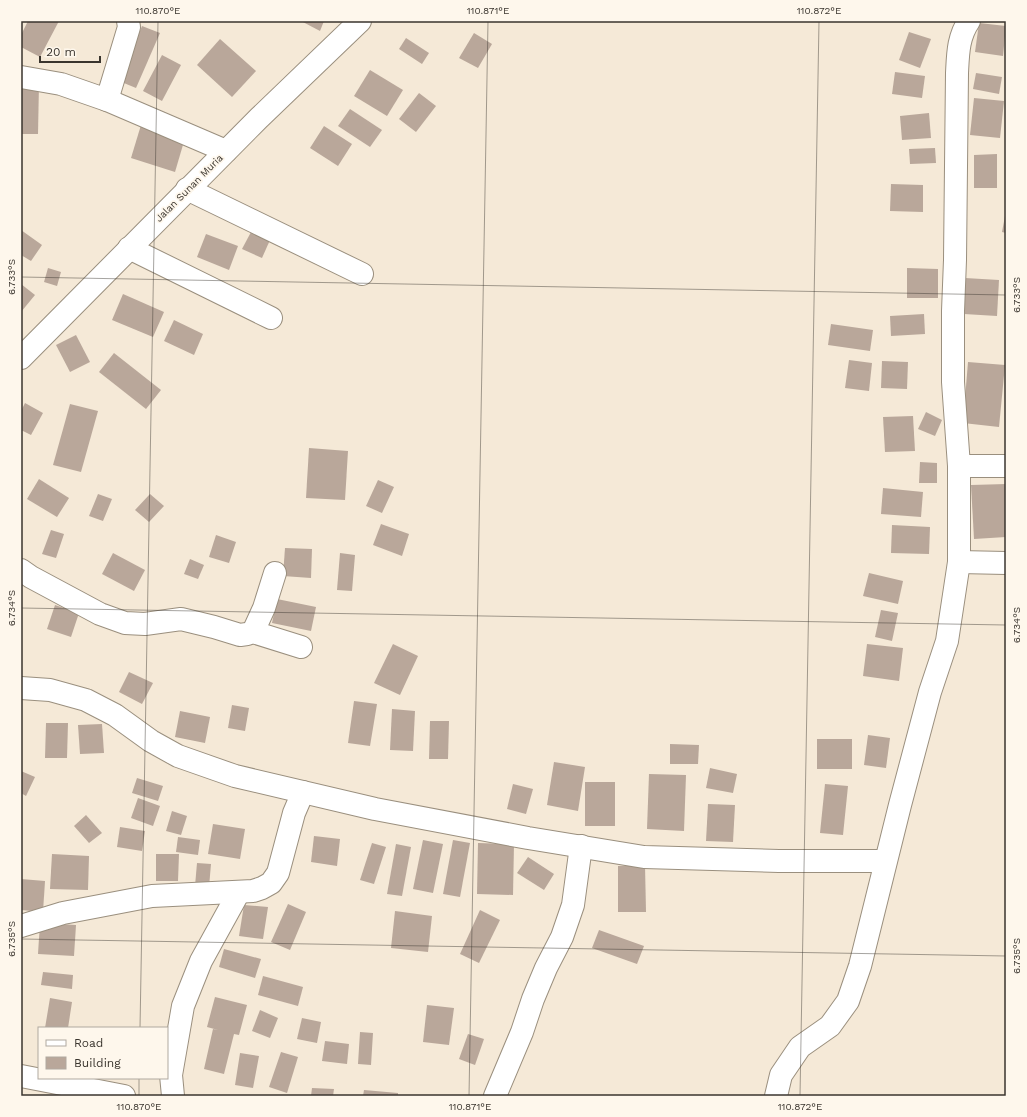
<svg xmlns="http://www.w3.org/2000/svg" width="1027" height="1117" font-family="'Work Sans',sans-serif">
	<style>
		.building { fill: #b9a79a }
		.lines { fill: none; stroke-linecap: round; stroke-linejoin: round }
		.minor-casing { stroke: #9a8f7e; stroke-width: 24 }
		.primary-casing { stroke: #9a8f7e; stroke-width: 24 }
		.minor { stroke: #fff; stroke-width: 22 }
		.primary { stroke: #fff; stroke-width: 22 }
		.ticks { fill: none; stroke: #3a352e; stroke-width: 1; stroke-opacity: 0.45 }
		.labels { text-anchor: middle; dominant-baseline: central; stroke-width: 3.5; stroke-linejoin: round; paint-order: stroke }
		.street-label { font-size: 10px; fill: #3a352e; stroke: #fef7ec }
		.neatline { fill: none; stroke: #3a352e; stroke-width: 1.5 }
		.ticks-label { font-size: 10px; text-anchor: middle; fill: #3a352e }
	</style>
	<rect width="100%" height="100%" fill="#f5e9d7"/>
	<g class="building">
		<path d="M28 21H59L40 57 21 47V35Z"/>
		<path d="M301 21H324L320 31Z"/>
		<path d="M979 23 1006 26 1003 56 975 52Z"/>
		<path d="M142 26 160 33 136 88 119 81Z"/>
		<path d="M909 32 931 39 920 68 899 60Z"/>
		<path d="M474 33 492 44 478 68 459 58Z"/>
		<path d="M406 38 429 53 422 64 399 49Z"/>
		<path d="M220 39 256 71 232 97 197 65Z"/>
		<path d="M162 55 181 65 162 101 143 91Z"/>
		<path d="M370 70 403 90 387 116 354 96Z"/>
		<path d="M895 72 925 76 922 98 892 94Z"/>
		<path d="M976 73 1002 77 999 94 973 89Z"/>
		<path d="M21 82 39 83 38 134H21Z"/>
		<path d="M419 93 436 106 416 132 399 119Z"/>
		<path d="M974 98 1004 101 1000 138 970 135Z"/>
		<path d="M350 109 382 130 370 147 338 126Z"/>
		<path d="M929 113 931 138 902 140 900 116Z"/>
		<path d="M141 125 185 138 175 172 131 158Z"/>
		<path d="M324 126 352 144 338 166 310 148Z"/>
		<path d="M935 148 936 163 910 164 909 149Z"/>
		<path d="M997 154V188H974V155Z"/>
		<path d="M891 184 923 185V212L890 211Z"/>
		<path d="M1005 216H1006V233L1002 232Z"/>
		<path d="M21 230 42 245 31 261 21 255Z"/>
		<path d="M251 232 270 240 262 258 242 249Z"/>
		<path d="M206 234 238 246 229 270 197 257Z"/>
		<path d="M48 268 61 272 57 286 44 282Z"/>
		<path d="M907 268 938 269V298H907Z"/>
		<path d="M965 278 999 280 997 316 964 314Z"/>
		<path d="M21 284 35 295 21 312Z"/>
		<path d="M123 294 164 312 153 337 112 320Z"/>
		<path d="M924 314 925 334 891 336 890 316Z"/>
		<path d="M174 320 203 334 194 355 164 341Z"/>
		<path d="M831 324 873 330 870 351 828 345Z"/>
		<path d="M76 335 90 362 70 372 56 345Z"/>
		<path d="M114 353 161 390 146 409 99 372Z"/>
		<path d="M849 360 872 363 869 391 845 388Z"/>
		<path d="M882 361 908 362 907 389 881 388Z"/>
		<path d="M968 362 1005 365 999 427 963 423Z"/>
		<path d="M25 403 43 413 31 435 21 430V411Z"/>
		<path d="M70 404 98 411 81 472 53 465Z"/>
		<path d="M926 412 942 420 935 436 918 429Z"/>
		<path d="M913 416 915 451 885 452 883 417Z"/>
		<path d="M309 448 348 451 345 500 306 498Z"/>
		<path d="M920 462 937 463V483H919Z"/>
		<path d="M39 479 69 498 57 517 27 499Z"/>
		<path d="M378 480 394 487 382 513 366 506Z"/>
		<path d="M1006 484V537L974 539 971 485Z"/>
		<path d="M883 488 923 492 921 517 881 514Z"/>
		<path d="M98 494 112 499 103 521 89 516Z"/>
		<path d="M150 494 164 506 149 522 135 510Z"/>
		<path d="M381 524 409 534 402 556 373 545Z"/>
		<path d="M892 525 930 527 929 554 891 553Z"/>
		<path d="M51 530 64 534 56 558 42 554Z"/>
		<path d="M216 535 236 542 229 563 209 557Z"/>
		<path d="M285 548 312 549 311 578 283 576Z"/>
		<path d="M113 553 145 570 134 591 102 574Z"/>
		<path d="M340 553 355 555 352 591 337 590Z"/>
		<path d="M190 559 204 565 198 579 184 574Z"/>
		<path d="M869 573 903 581 898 604 863 596Z"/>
		<path d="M277 599 316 607 311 631 272 623Z"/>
		<path d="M55 605 79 613 71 637 47 629Z"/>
		<path d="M881 610 898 613 892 641 875 637Z"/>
		<path d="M393 644 418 656 400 695 374 683Z"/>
		<path d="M867 644 903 648 899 681 863 676Z"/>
		<path d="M129 672 153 683 142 704 119 692Z"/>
		<path d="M354 701 377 704 370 746 348 743Z"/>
		<path d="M232 705 249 708 245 731 228 728Z"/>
		<path d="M392 709 415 711 413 751 390 750Z"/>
		<path d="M180 711 210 717 205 743 175 737Z"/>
		<path d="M430 721H449L448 759H429Z"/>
		<path d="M46 723H68L67 758H45Z"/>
		<path d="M102 724 104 753 80 754 78 725Z"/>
		<path d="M868 735 890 738 886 768 864 765Z"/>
		<rect x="817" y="739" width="35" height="30"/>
		<path d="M670 744 699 745 698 764H670Z"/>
		<path d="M554 762 585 767 578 811 547 805Z"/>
		<path d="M710 768 737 774 733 793 706 788Z"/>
		<path d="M21 771 35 777 26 796 21 793Z"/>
		<path d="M649 774 686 775 684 831 647 829Z"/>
		<path d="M137 778 163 786 158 801 132 793Z"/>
		<rect x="585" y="782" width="30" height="44"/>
		<path d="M513 784 533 789 526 814 507 809Z"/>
		<path d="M825 784 848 786 843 835 820 833Z"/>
		<path d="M138 798 160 806 153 826 131 818Z"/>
		<path d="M708 804 735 805 733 842 706 841Z"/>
		<path d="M172 811 187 816 181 835 166 831Z"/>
		<path d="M86 815 102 833 89 843 74 826Z"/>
		<path d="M213 824 245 829 240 859 208 854Z"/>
		<path d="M120 827 145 831 142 851 117 847Z"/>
		<path d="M314 836 340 839 337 866 311 862Z"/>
		<path d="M178 837 200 840 198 855 176 852Z"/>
		<path d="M423 840 443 844 433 893 413 889Z"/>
		<path d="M453 840 470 843 460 897 443 894Z"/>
		<path d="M372 843 386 847 374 884 360 880Z"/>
		<path d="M478 843 514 844 513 895 477 894Z"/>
		<path d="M396 844 411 847 402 896 387 894Z"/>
		<path d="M52 854 89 856 88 890 50 889Z"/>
		<path d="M156 854H179L178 881H156Z"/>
		<path d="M528 857 554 874 544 890 517 873Z"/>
		<path d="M197 863 211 864 209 887 195 886Z"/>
		<path d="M645 865 646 912H618V866Z"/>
		<path d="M21 879 45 881 43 912 21 910Z"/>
		<path d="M288 904 306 912 290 950 271 942Z"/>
		<path d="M244 905 268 907 263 939 239 936Z"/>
		<path d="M480 910 500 920 479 963 460 954Z"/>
		<path d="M395 911 432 916 428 952 391 948Z"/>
		<path d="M40 923 76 925 74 956 38 954Z"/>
		<path d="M599 930 644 946 637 964 592 948Z"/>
		<path d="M224 949 261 959 255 978 219 967Z"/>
		<path d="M43 972 73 975 72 989 41 985Z"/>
		<path d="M263 976 303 987 298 1006 258 995Z"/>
		<path d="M215 997 247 1005 239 1035 234 1034 224 1074 204 1069 213 1029 218 1030 207 1027Z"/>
		<path d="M50 998 72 1002 68 1028H45Z"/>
		<path d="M427 1005 454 1008 449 1045 423 1042Z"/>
		<path d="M260 1010 278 1018 270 1038 252 1031Z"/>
		<path d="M302 1018 321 1022 317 1043 297 1039Z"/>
		<path d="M360 1032 373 1033 371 1065 358 1064Z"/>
		<path d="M468 1034 484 1039 475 1065 459 1059Z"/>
		<path d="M325 1041 349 1044 347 1064 322 1061Z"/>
		<path d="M281 1052 298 1057 287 1093 269 1087Z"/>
		<path d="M240 1053 259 1056 253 1088 235 1085Z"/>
		<path d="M312 1088 334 1089 333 1096H311Z"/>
		<path d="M364 1090 398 1093V1096H363Z"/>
	</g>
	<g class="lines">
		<g class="minor-casing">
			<g id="minor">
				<path d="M21 77 61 84 107 100 226 151"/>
				<path d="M107 100 129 27 128 21"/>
				<path d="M187 189 362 274"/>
				<path d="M129 248 271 318"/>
				<path d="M959 466H1006"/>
				<path d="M959 562 1006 563"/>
				<path d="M21 570 31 577 100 614 125 623 145 624 181 619 214 627 240 635 247 634 253 632 301 647"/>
				<path d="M253 632 264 608 275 573"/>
				<path d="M21 688 50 690 86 700 115 715 151 741 178 756 235 776 375 809 528 838 644 857 779 861H885"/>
				<path d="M21 926 63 913 152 896 253 891 262 888 271 883 278 873 294 813 303 792"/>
				<path d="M21 1076 124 1096"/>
				<path d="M173 1096 171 1075 183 1006 201 961 239 892"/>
				<path d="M495 1096 522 1032 533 999 546 968 562 937 573 905 581 846"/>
				<path d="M776 1096 781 1075 800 1047 830 1026 848 1001 860 966 900 805 930 692 947 641 959 562V466L953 382V311L955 260 957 73C958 54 958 37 969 21"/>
			</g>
		</g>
		<g class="primary-casing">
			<path id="primary" d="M21 358 259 118 360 21"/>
		</g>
		<use href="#minor" class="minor"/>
		<use href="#primary" class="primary"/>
	</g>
	<path class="ticks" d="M21 277 1006 295M21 608 1006 625M21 939 1006 956M140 1028 158 21M139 1096V1078M469 1096 488 21M800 1096 819 21"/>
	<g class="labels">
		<g class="street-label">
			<text transform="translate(189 188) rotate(-45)">Jalan Sunan Muria</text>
		</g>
	</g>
	<rect width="1027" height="1117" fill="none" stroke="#fef7ec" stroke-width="44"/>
	<rect x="38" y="1027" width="130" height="52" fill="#fef7ec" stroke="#b0a9a0"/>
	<rect x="46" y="1040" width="20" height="6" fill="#ffffff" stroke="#b0a9a0"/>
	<text x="74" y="1047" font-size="12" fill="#3a352e">Road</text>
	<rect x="46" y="1057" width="20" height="12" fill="#b9a79a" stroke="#b0a9a0"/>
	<text x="74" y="1067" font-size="12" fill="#3a352e">Building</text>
	<path d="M40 56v6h60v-6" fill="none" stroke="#3a352e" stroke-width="2"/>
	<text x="46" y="56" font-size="12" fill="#3a352e" stroke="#fef7ec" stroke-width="3" paint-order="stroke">20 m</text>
	<rect x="22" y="22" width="983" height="1073" class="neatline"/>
	<g class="ticks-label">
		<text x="158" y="14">110.870°E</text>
		<text x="488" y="14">110.871°E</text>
		<text x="819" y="14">110.872°E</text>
		<text transform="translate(11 277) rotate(-90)" y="4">6.733°S</text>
		<text transform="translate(1016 295) rotate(-90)" y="4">6.733°S</text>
		<text transform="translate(11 608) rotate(-90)" y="4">6.734°S</text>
		<text transform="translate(1016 625) rotate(-90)" y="4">6.734°S</text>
		<text transform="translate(11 939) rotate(-90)" y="4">6.735°S</text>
		<text transform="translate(1016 956) rotate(-90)" y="4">6.735°S</text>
		<text x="139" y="1110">110.870°E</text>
		<text x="470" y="1110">110.871°E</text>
		<text x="800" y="1110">110.872°E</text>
	</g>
</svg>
